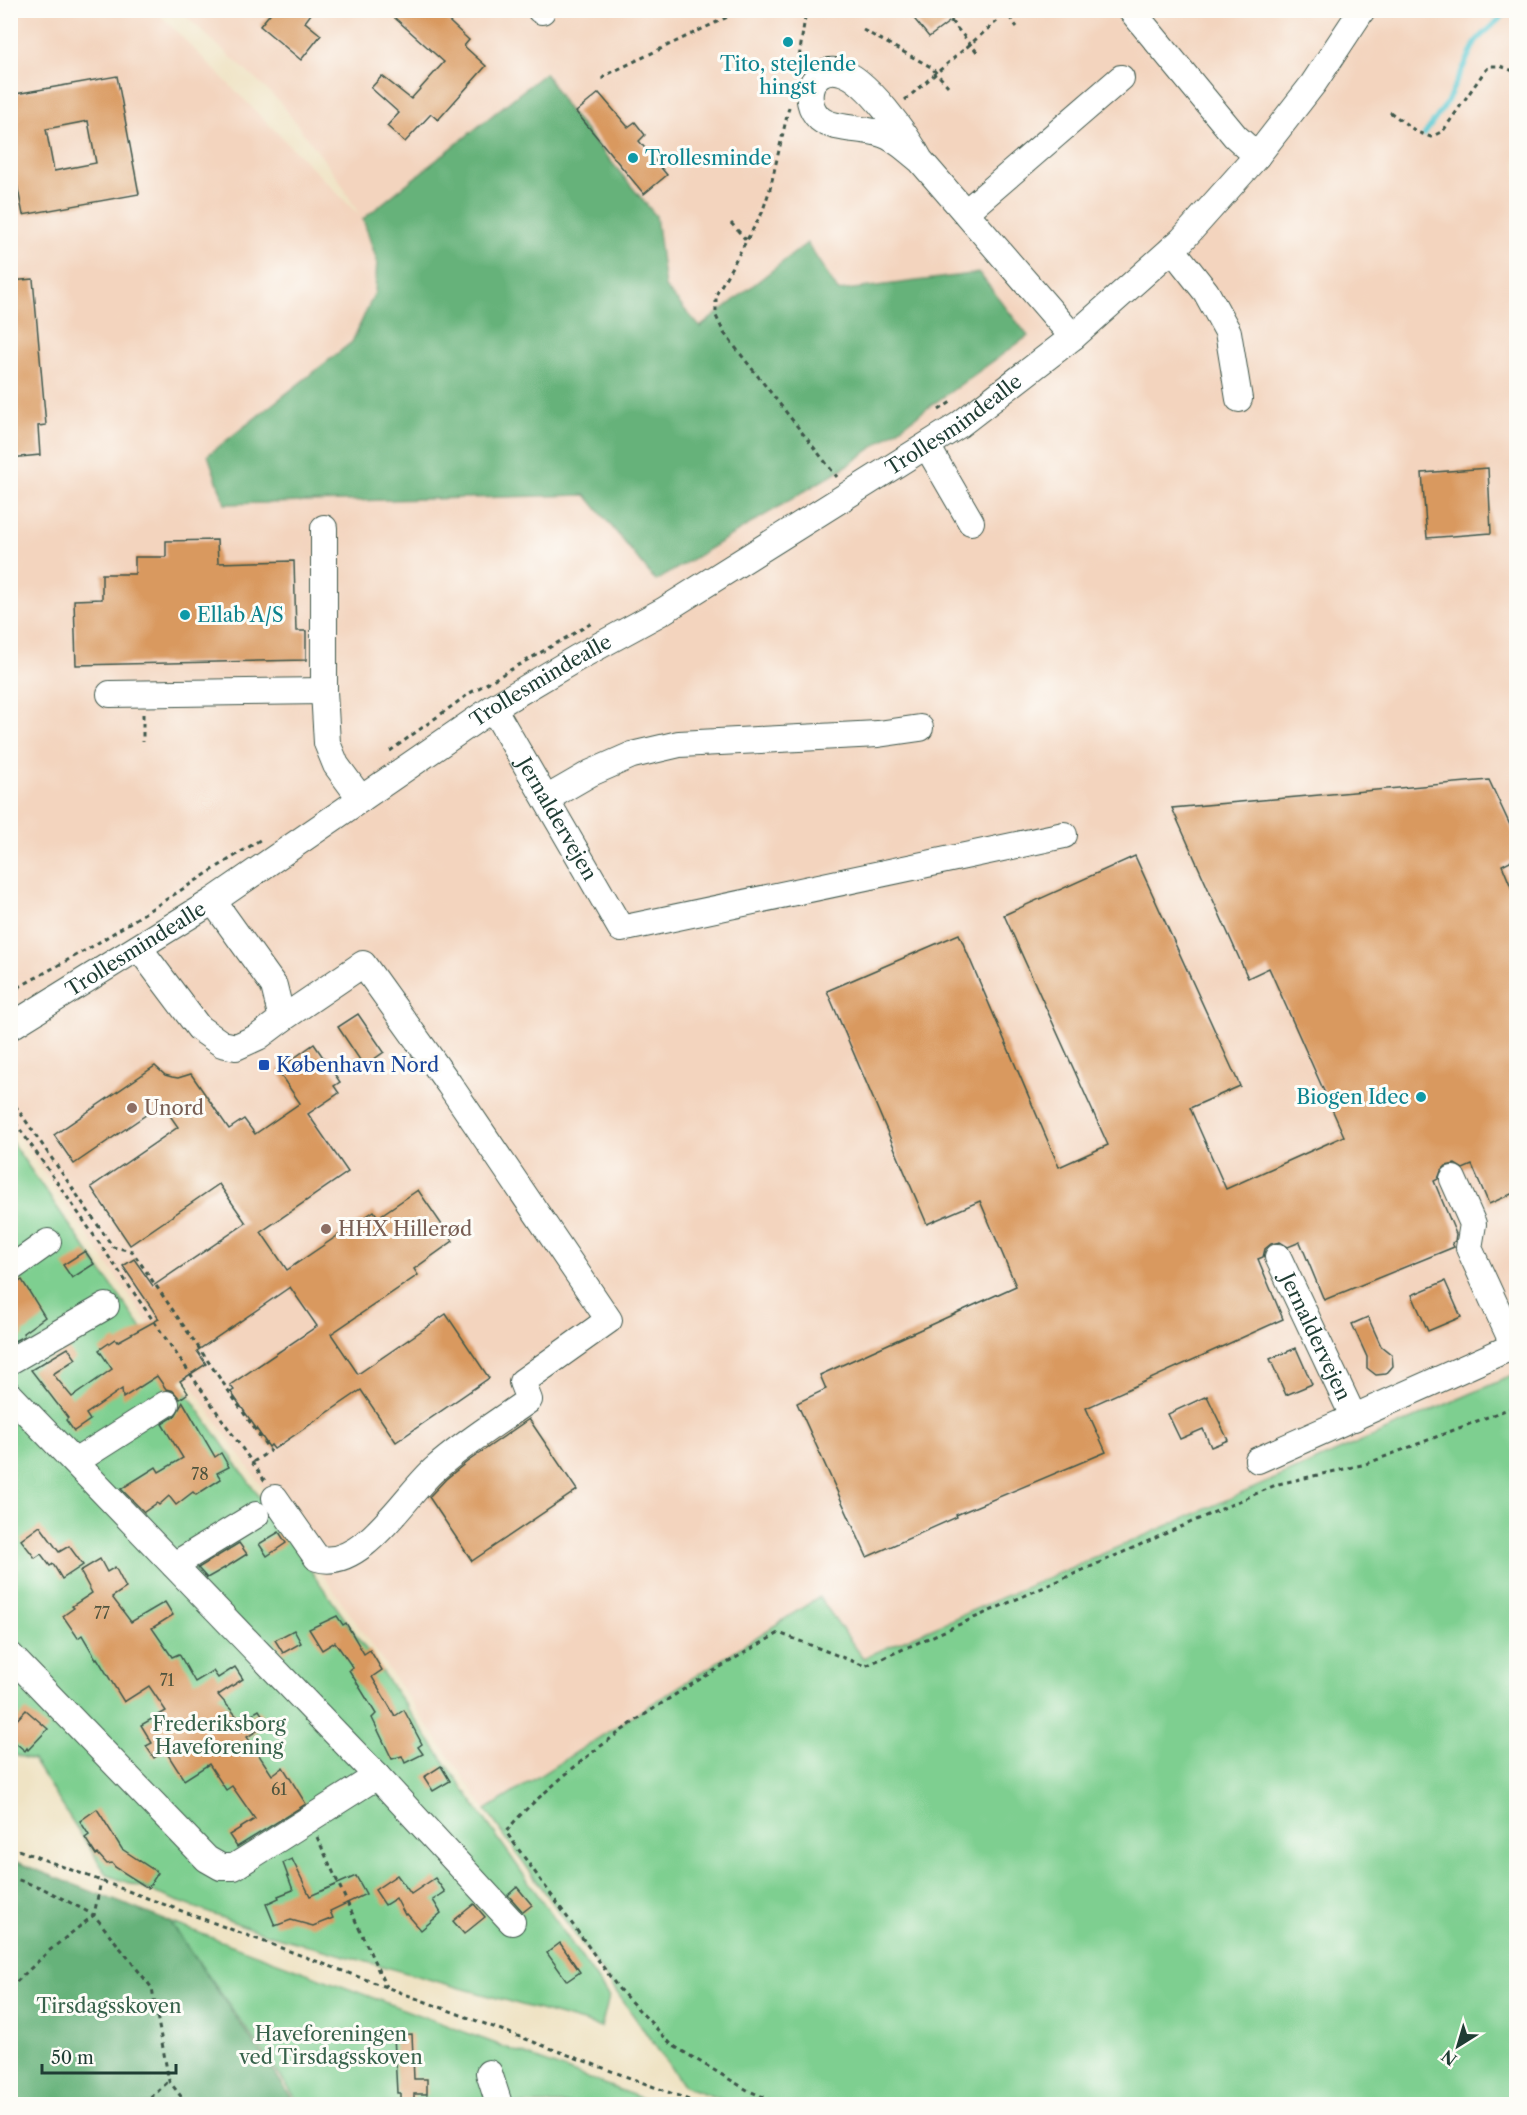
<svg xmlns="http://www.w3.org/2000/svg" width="1527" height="2115" font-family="'Libre Caslon Text',serif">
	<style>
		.built { fill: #f3d4be }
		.green { fill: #7ecf90; stroke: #4e8662; stroke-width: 1.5 }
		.forest { fill: #66b27a; stroke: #427857; stroke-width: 1.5 }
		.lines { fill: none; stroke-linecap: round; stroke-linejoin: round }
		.stream { stroke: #5cc9d2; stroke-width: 5 }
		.building { fill: #d9995e; fill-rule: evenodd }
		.minor-casing { stroke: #3e564a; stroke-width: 28 }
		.path { stroke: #3e564a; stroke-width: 3; stroke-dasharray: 4.5 4.5; stroke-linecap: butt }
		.minor { stroke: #fff; stroke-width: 26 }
		.culture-dot { fill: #0f9aa8; stroke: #fdfcf7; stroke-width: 2 }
		.transit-dot { fill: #1a4fb4; stroke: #fdfcf7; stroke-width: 2 }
		.education-dot { fill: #8d6e63; stroke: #fdfcf7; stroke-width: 2 }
		.labels { text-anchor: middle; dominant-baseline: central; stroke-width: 6; stroke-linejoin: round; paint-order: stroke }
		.number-label { font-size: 16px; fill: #4e543e }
		.culture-label { font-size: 20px; fill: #0d838f; stroke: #fdfcf7; text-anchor: start }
		.street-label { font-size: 20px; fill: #1f3d34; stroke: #fdfcf7 }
		.transit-label { font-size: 20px; fill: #164399; stroke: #fdfcf7; text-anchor: start }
		.education-label { font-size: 20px; fill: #785e54; stroke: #fdfcf7; text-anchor: start }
		.park-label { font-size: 20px; fill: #37624b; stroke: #fdfcf7 }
	</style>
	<rect width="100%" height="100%" fill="#fdfcf7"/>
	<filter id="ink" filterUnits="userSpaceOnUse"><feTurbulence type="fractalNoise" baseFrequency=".0167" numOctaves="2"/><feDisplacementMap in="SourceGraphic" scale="12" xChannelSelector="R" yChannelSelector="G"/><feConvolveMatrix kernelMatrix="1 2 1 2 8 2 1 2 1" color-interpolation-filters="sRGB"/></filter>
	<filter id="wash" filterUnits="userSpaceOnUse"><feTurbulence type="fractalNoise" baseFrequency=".008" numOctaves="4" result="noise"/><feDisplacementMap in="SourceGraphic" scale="24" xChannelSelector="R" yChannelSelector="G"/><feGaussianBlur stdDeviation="1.35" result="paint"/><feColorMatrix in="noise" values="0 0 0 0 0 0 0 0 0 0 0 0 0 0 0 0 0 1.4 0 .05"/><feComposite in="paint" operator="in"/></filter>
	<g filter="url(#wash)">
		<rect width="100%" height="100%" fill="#efe3c4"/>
		<path class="built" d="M518 10 522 12V10L1516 11V1373L862 1658 819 1597 486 1810 11 1125 10 11H156L360 216 337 177 279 101 180 11Z"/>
		<g class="green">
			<path d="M10 1140 609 1997 601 2027 263 1933 107 1875 33 1760 11 1754Z"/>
			<path d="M1516 1374V2104H734L684 2086 486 1810 819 1597 863 1658Z"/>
			<path d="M170 1922 657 2104H300Z"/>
		</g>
		<g class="forest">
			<path d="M545 73 567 108 656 216 665 287 700 327 807 243 838 291 979 273 1028 336 848 465 656 581 586 495 225 504 208 455 352 342 375 292 377 261 363 219Z"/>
			<path d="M11 1860 170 1922 296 2104H11Z"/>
		</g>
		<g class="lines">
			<path class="stream" d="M1424 135 1446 104 1476 41 1503 16 1504 10"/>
		</g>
		<g id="blocks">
			<g class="building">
				<path d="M273 10H314L305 22 321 35 301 60 260 26Z"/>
				<path d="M386 10H437L469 40 464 46 486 66 438 120 431 114 405 142 387 126 399 113 371 88 382 76 411 99 444 62Z"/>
				<path d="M907 10H965L929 37Z"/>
				<path d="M117 76 139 194 23 215 10 148V95ZM88 121 96 163 54 171 46 129Z"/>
				<path d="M599 93 628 127 635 122 645 135 639 141 667 175 644 194 576 112Z"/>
				<path d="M33 279 46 425 38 426 40 455 10 458V281Z"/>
				<path d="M1488 468 1491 533 1427 538 1422 473Z"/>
				<path d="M217 540 218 563 294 561 296 631H306V660L76 665 74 600 102 599V574H135V557H166V541Z"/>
				<path d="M1489 780 1516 838V858L1502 865 1516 899V1192L1489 1204 1472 1165 1463 1169 1455 1164 1446 1166 1441 1171 1438 1179 1434 1181 1456 1234 1455 1241 1452 1243 1454 1247 1324 1300 1300 1242 1288 1247 1280 1242 1271 1244 1265 1249 1263 1257 1258 1259 1283 1319 1086 1408 1106 1452 956 1515 957 1517 867 1557 797 1403 826 1389 820 1375 1016 1286 980 1201 927 1224 827 991 959 934 1059 1167 1108 1145 1004 915 1135 856 1240 1086 1190 1108 1226 1189 1344 1136 1269 968 1248 978 1172 808Z"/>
				<path d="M358 1014 384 1052 364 1066 338 1027Z"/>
				<path d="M314 1044 340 1082 334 1086 339 1093 308 1114 348 1172 261 1232 287 1270 374 1211 378 1217 418 1190 453 1241 414 1269 418 1275 331 1334 358 1374 446 1314 489 1378 396 1442 361 1390 274 1449 271 1445 269 1447 231 1392 234 1390 230 1385 317 1326 290 1287 197 1351 206 1364 180 1381 188 1393 180 1399 173 1391 166 1389 157 1376 123 1398 122 1389 86 1414 90 1420 74 1431 66 1420 68 1418 31 1370 68 1348 76 1359 53 1374 72 1397 112 1369 99 1350 115 1339 117 1342 159 1319 123 1266 134 1259 153 1286 246 1223 219 1184 130 1245 91 1187 178 1127 162 1104 74 1164 54 1135 155 1066 165 1075 172 1077 178 1078 191 1074 229 1129 244 1119 255 1134 300 1103 277 1070Z"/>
				<path d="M85 1251 94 1264 72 1278 63 1265Z"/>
				<path d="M22 1280 45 1317 23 1333 24 1336 10 1343V1288Z"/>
				<path d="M1445 1281 1461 1317 1428 1331 1412 1295Z"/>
				<path d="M1368 1317 1381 1346 1392 1355 1393 1366 1386 1374 1376 1375 1367 1368V1357L1352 1324Z"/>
				<path d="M1296 1348 1312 1384 1286 1395 1270 1359Z"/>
				<path d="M1207 1396 1228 1440 1211 1447 1203 1429 1180 1439 1168 1414Z"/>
				<path d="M183 1402 215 1457 221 1453 229 1467 217 1473 221 1479 196 1495 193 1492 176 1505 169 1496 159 1505 157 1503 144 1512 121 1489 156 1467 159 1472 183 1458 162 1424 175 1416Z"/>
				<path d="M529 1419 577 1490 472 1561 429 1497 446 1479 467 1462Z"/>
				<path d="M40 1526 59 1552 69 1546 83 1565 62 1579 53 1564 50 1566 41 1554 35 1558 21 1540Z"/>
				<path d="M279 1532 286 1543 267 1556 259 1544Z"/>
				<path d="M239 1543 247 1554 228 1566 207 1578 198 1568Z"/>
				<path d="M100 1559 107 1572 115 1567 126 1588 112 1597 131 1622 165 1602 173 1615 152 1628 172 1657 179 1654 195 1682 213 1671 218 1678 235 1667 243 1679 218 1695 241 1721 259 1710 268 1724 247 1737 272 1775 283 1767 306 1804 237 1847 229 1835 255 1819 232 1786 226 1790 209 1764 184 1780 165 1750 154 1758 146 1746 152 1743 141 1725 166 1711 149 1686 124 1702 97 1658 96 1659 82 1635 78 1638 63 1616 74 1608 72 1606 92 1593 80 1571Z"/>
				<path d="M337 1616 343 1625 346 1623 364 1654 370 1650 382 1670 372 1677 395 1716 404 1710 422 1744 418 1747 423 1754 405 1763 402 1756 392 1759 372 1718 376 1714 349 1670 353 1668 335 1642 322 1650 309 1629Z"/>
				<path d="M294 1630 301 1643 283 1653 275 1640Z"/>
				<path d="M26 1710 48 1729 28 1750 27 1748 25 1751 10 1738V1727Z"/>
				<path d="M441 1766 450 1781 433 1791 424 1777Z"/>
				<path d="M97 1809 122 1849 158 1873 148 1888 115 1867 112 1863 107 1864 98 1854 96 1855 85 1838 89 1835 80 1821Z"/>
				<path d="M292 1859 310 1896 356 1876 366 1894 330 1911 333 1918 313 1926 291 1920 275 1926 266 1904 279 1898 278 1896 293 1890 283 1863Z"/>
				<path d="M397 1875 411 1894 435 1878 445 1892 433 1900 441 1913 421 1930 407 1914 405 1915 396 1898 385 1905 375 1890Z"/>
				<path d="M517 1887 532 1905 523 1912 508 1895Z"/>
				<path d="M474 1904 485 1917 464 1934 453 1921Z"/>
				<path d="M560 1943 580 1972 567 1981 547 1953Z"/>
				<path d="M412 2034 414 2079H427V2094H414V2102H400V2093H397L394 2035Z"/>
			</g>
		</g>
	</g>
	<g filter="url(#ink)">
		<use href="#blocks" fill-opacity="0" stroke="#3e564a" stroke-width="1.5"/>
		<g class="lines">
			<g class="minor-casing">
				<g id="minor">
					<path d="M540 10 542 11"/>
					<path d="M1131 10 1235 136 1257 156"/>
					<path d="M920 160C908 151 896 138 882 134 865 128 833 130 820 119 799 100 812 64 841 72 866 78 908 137 920 160L1073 337"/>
					<path d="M966 212 1121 78"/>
					<path d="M1172 249 1206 292 1228 332 1239 399"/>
					<path d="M927 446 971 522"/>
					<path d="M324 528V691L327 743 336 765 361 799"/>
					<path d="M110 694 324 691"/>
					<path id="s1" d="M493 708 621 929 1064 835"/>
					<path d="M546 799 591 773 632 755 679 744 878 734 920 728"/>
					<path d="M139 948 199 1028 222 1044 236 1047 258 1037 282 1019 274 986 213 901"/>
					<path id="s2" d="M10 1027 213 901 493 708 577 658 663 611 959 425 1073 337 1182 240 1257 156 1313 84 1362 10"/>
					<path d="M1453 1179 1473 1224 1469 1248 1514 1346"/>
					<path id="s3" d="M1278 1257 1354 1418"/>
					<path d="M10 1269 48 1242"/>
					<path d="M10 1361 106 1306"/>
					<path d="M10 1395 377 1776 512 1922"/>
					<path d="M1258 1460 1516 1345"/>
					<path d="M75 1462 166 1404"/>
					<path d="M275 1498 317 1558C362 1572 407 1492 436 1468 464 1443 498 1422 529 1400L522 1382 609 1320 449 1084 363 964 282 1019"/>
					<path d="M174 1565 256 1515"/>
					<path d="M10 1655 207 1859 221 1867H234L377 1776"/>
					<path d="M489 2073 499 2104"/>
				</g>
			</g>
			<g class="path">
				<path d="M1004 10 1017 27"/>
				<path d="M951 21 977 52"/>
				<path d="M863 30 931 67 948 86"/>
				<path d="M798 65 806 10"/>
				<path d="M602 79 606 75 742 10"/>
				<path d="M905 100 1010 10"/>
				<path d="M789 107 770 189 762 213 716 295V316L724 333 837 477"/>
				<path d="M1390 112 1417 132 1431 137 1443 131 1484 72 1490 66H1500L1516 72"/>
				<path d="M731 223 747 241"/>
				<path d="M939 410 951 402"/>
				<path d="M143 714V742"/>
				<path d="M390 751 470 693 592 623"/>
				<path d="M10 992 93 946 263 838"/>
				<path d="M10 1098 113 1247 132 1251 270 1451 253 1462"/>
				<path d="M10 1115 265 1481"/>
				<path d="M317 1837 386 1987"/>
				<path d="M10 1847 700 2104"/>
				<path d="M10 1877 42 1888 94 1915 101 1881"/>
				<path d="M10 1988 50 1950 94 1915 152 1988 169 2081 187 2104"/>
				<path d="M144 2104 169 2081"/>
				<path d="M781 2104 749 2091 672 2045 619 1989 506 1832C521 1812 540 1797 558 1781 625 1722 702 1677 779 1633L865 1666 1278 1484 1366 1464 1516 1406"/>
			</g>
			<use href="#minor" class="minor"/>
		</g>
	</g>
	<g class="culture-dot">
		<circle cx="788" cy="42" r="6"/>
		<circle cx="633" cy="158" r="6"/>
		<circle cx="185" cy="615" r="6"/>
		<circle cx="1421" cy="1097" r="6"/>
	</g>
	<rect class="transit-dot" x="258" y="1059" width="12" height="12" rx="3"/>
	<g class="education-dot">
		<circle cx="132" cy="1108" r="6"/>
		<circle cx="326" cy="1229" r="6"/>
	</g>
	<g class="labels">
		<g class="number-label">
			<text x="200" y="1474">78</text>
			<text x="102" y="1613">77</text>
			<text x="167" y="1680">71</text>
			<text x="279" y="1789">61</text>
		</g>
		<g class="culture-label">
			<text x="788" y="64" text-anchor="middle">Tito, stejlende<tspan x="788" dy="23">hingst</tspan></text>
			<text x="645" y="158">Trollesminde</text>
			<text x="197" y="615">Ellab A/S</text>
			<text x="1409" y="1097" text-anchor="end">Biogen Idec</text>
		</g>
		<g class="street-label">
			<text stroke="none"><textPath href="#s2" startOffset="1120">Trollesmindealle</textPath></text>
			<text stroke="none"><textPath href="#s2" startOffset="634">Trollesmindealle</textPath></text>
			<text stroke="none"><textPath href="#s1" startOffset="128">Jernaldervejen</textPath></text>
			<text stroke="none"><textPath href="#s2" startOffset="148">Trollesmindealle</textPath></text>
			<text stroke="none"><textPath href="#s3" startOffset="88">Jernaldervejen</textPath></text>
		</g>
		<g class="transit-label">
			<text x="276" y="1065">København Nord</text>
		</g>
		<g class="education-label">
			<text x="144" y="1108">Unord</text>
			<text x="338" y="1229">HHX Hillerød</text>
		</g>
		<g class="park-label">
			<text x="219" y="1724">Frederiksborg<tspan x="219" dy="23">Haveforening</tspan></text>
			<text x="109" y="2006">Tirsdagsskoven</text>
			<text x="331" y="2034">Haveforeningen<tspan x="331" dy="23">ved Tirsdagsskoven</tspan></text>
		</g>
	</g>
	<rect width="1527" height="2115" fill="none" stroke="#fdfcf7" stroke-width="36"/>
	<g transform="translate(1458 2046) rotate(217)" stroke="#fdfcf7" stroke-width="4.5" paint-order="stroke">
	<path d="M0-4.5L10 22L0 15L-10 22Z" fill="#1f3d34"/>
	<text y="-9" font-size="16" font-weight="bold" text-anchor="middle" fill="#1f3d34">N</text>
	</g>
	<path d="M42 2064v9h134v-9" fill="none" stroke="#1f3d34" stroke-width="3"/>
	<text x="51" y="2064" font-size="18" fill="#1f3d34" stroke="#fdfcf7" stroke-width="4.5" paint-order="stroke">50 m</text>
</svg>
